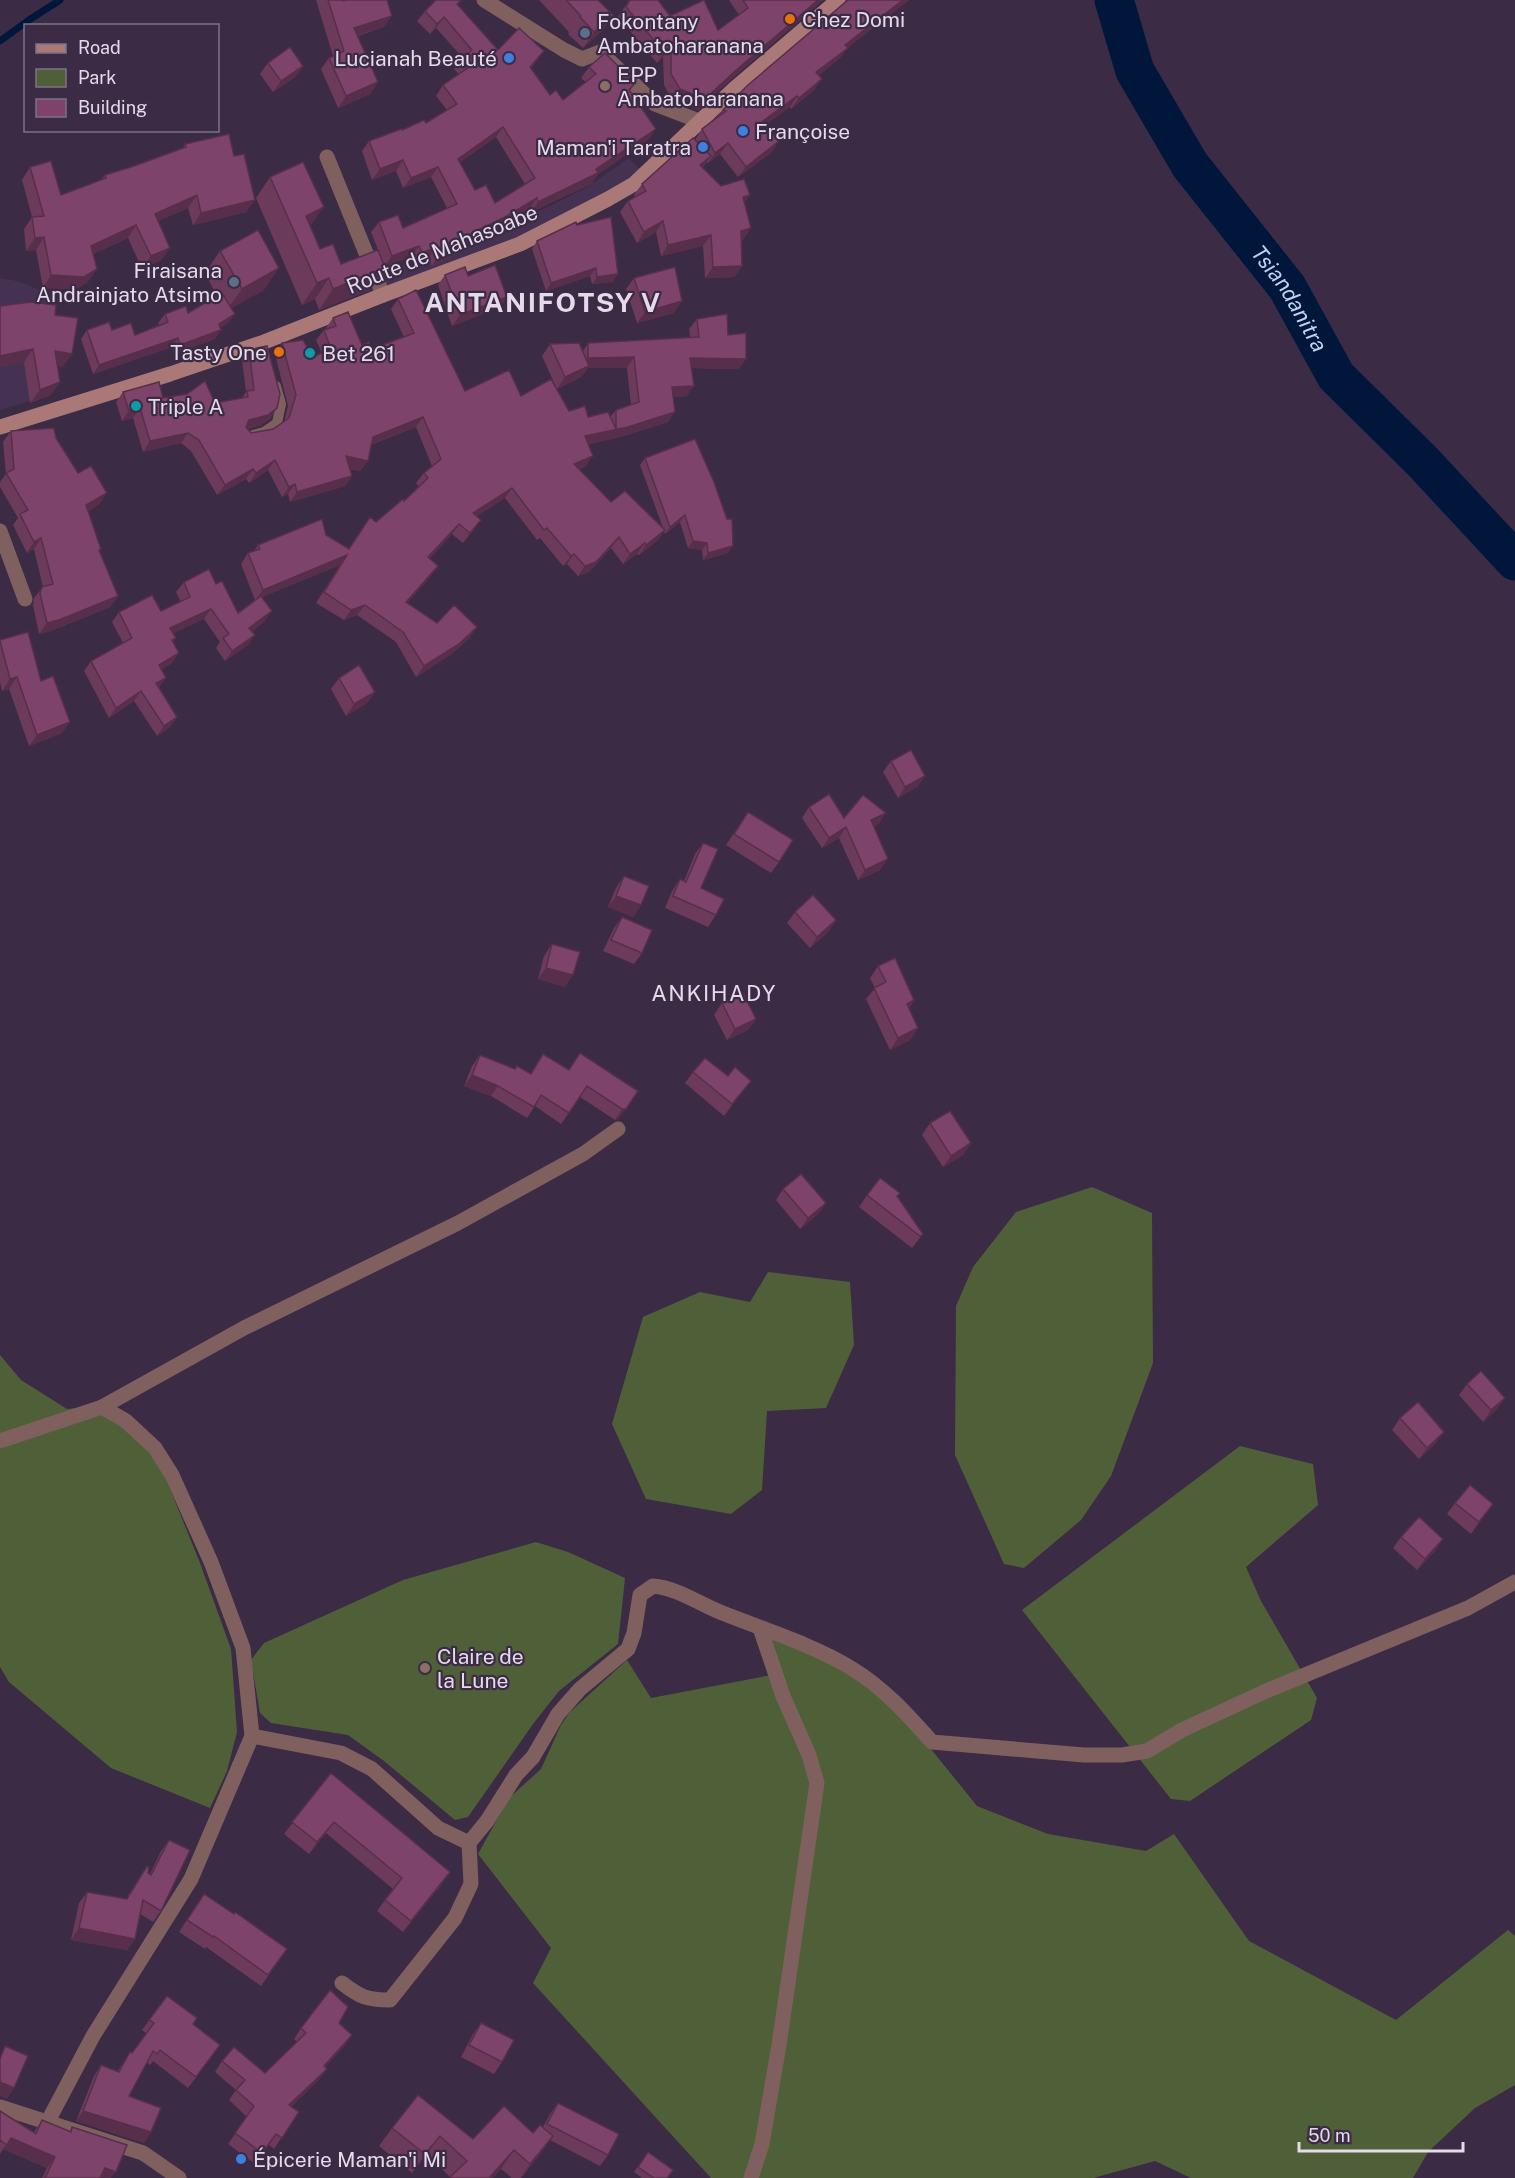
<svg xmlns="http://www.w3.org/2000/svg" width="1515" height="2178" font-family="'Public Sans',sans-serif">
	<style>
		.built { fill: #453151 }
		.green { fill: #4f6039 }
		.lines { fill: none; stroke-linecap: round; stroke-linejoin: round }
		.stream { stroke: #00173b; stroke-width: 7 }
		.river { stroke: #00173b; stroke-width: 39 }
		.lane { stroke: #80605f; stroke-width: 10 }
		.street { stroke: #80605f; stroke-width: 15 }
		.secondary { stroke: #ab7878; stroke-width: 15 }
		.wall { fill: #6c3a5b; fill-rule: evenodd }
		.shaded-wall { fill: #582f4a }
		.building { fill: #7e436a; stroke: #582f4a; stroke-width: 1.5; fill-rule: evenodd }
		.food-dot { fill: #e8710a; stroke: #3b2b45; stroke-width: 2 }
		.service-dot { fill: #5c6f8a; stroke: #3b2b45; stroke-width: 2 }
		.shop-dot { fill: #3f7fe0; stroke: #3b2b45; stroke-width: 2 }
		.education-dot { fill: #8d6e63; stroke: #3b2b45; stroke-width: 2 }
		.culture-dot { fill: #0f9aa8; stroke: #3b2b45; stroke-width: 2 }
		.labels { text-anchor: middle; dominant-baseline: central; stroke-width: 4.5; stroke-linejoin: round; paint-order: stroke }
		.poi-label { font-size: 21px; fill: #e4daea; stroke: #3b2b45; text-anchor: start }
		.street-label { font-size: 21px; fill: #e4daea; stroke: #3b2b45 }
		.water-label { font-size: 22px; font-style: italic; fill: #bcd3f3; stroke: #3b2b45 }
		.neighbourhood-label { font-size: 22px; letter-spacing: 1.5px; fill: #e4daea; stroke: #3b2b45 }
		.district-label { font-size: 27px; font-weight: bold; letter-spacing: 1.5px; fill: #e4daea; stroke: #3b2b45 }
	</style>
	<rect width="100%" height="100%" fill="#3b2b45"/>
	<g class="built">
		<path d="M629 158 642 172 549 225 385 291 379 272 406 264 419 266 455 249 468 246 584 189Z"/>
		<path d="M0 278 17 281 48 293 47 373 51 395 0 410Z"/>
	</g>
	<g class="green">
		<path d="M1092 1187 1152 1213 1153 1363 1111 1476 1081 1520 1024 1568 1004 1564 955 1455 956 1306 973 1267 1016 1212Z"/>
		<path d="M768 1272 850 1282 854 1345 826 1408 767 1411 762 1490 731 1514 646 1499 612 1424 643 1317 700 1292 750 1302Z"/>
		<path d="M0 1355 21 1380 67 1409 88 1407 124 1422 158 1459 200 1563 231 1649 237 1732 227 1771 210 1808 111 1768 9 1682 0 1667Z"/>
		<path d="M1240 1446 1313 1464 1318 1505 1246 1567 1261 1601 1317 1698 1311 1720 1190 1801 1171 1799 1022 1610Z"/>
		<path d="M536 1542 568 1552 625 1578 618 1644 559 1691 533 1724 468 1817 455 1820 384 1761 348 1735 271 1723 260 1713 251 1660 264 1643 403 1580Z"/>
		<path d="M768 1633 826 1662 867 1685 914 1728 977 1806 1048 1834 1146 1851 1174 1834 1249 1941 1396 2020 1508 1930 1515 1936V2085L1475 2108 1428 2152 1413 2178H1191L1155 2161 1093 2178H711L533 1983 551 1948 478 1854 509 1798 541 1769 561 1725 570 1712 627 1660 651 1698 777 1674Z"/>
	</g>
	<g class="lines">
		<path class="stream" d="M0 41 29 20 60 0"/>
		<path class="river" id="s1" d="M1114 0 1135 71 1190 165 1287 287 1336 376 1423 462 1515 561"/>
		<path class="lane" d="M253 435 264 432 277 423 281 404 276 386"/>
		<g class="street">
			<path d="M484 0 564 50 582 59 600 52 655 104 699 121"/>
			<path d="M327 157 383 295"/>
			<path d="M0 531 25 599"/>
			<path d="M0 1441 102 1407 244 1328 458 1223 583 1154 618 1129"/>
			<path d="M252 1736 341 1753 372 1769 438 1828 469 1843"/>
			<path d="M342 1983C360 1997 367 2000 390 2000L455 1918 471 1884 469 1843 487 1821 516 1775 533 1757 558 1714 580 1689 628 1649 634 1633 640 1595 653 1586C677 1588 698 1603 720 1612 762 1629 814 1645 851 1668 883 1687 908 1715 932 1742L1084 1755H1122L1147 1751 1182 1730 1266 1691 1468 1608 1515 1582"/>
			<path d="M0 2107 143 2153 179 2178"/>
			<path d="M47 2123 93 2036 191 1879 252 1736 243 1648 211 1562 172 1475 155 1448 126 1421 102 1407"/>
			<path d="M751 2178 762 2144 779 2045 817 1783 809 1755 783 1696 760 1628"/>
		</g>
		<path class="secondary" d="M0 427 170 374 264 342 383 295 520 244 608 199 634 184 734 89 838 0"/>
	</g>
	<g class="wall">
		<path d="M316 0H342L384 27 358 36 378 82 370 94 338 108 321 69 329 58 333 56Z"/>
		<path d="M461 0 458 5 498 50 544 51 531 68 550 95 563 100 586 82 581 78 589 67 635 83 630 91 649 139 598 174 591 184 531 212 530 208 500 227 458 247 450 258 432 266 429 258 415 264 412 256 384 267 385 268 370 290 319 310 315 299 302 305 256 198 270 177 311 227 320 249 341 264 382 260 371 232 379 222 403 228 447 208 431 177 403 188 396 171 372 180 362 151 369 141 426 123 447 110 436 96 443 85 459 74 454 69 463 58 436 28 430 34 417 21 425 11ZM496 137 525 184 495 203 475 190 460 162Z"/>
		<path d="M539 0H598L613 15 602 31 583 48 568 34 569 32Z"/>
		<path d="M629 0H658L670 16 718 30 739 15 729 0H823L728 82 698 110 672 100 664 85 663 57 657 63 618 17Z"/>
		<path d="M847 0H909L847 48 840 58 819 75 814 90 791 109 790 107 766 124 772 152 738 177 720 154 708 163 707 162 702 168 721 186 745 202 744 239 741 240 735 277 705 278 703 246 661 256 656 232 637 243 620 212 628 201 635 197 634 195 642 184 695 140 702 129 717 117 723 110Z"/>
		<path d="M268 63 303 66 295 77 273 92 260 74Z"/>
		<path d="M185 144 246 212 193 225 188 208 158 221 170 248 161 260 142 269 128 238 93 254 88 282 76 289 43 288 36 250 26 251 24 229 32 217 22 180 30 167 61 195 100 181 105 175 134 166 183 148Z"/>
		<path d="M577 225 613 282 592 284 590 276 546 291 532 249 537 241Z"/>
		<path d="M220 251 264 290 231 308 235 314 228 323 220 328 215 339 174 354 172 347 93 374 81 339 87 330H112L135 335 159 325 158 323 165 314 188 313 217 296 205 273Z"/>
		<path d="M445 275 468 276 507 297 500 307 452 326 438 285Z"/>
		<path d="M634 278 674 313 637 323 626 289Z"/>
		<path d="M398 299 465 391 521 396 588 417H610L616 410 631 405 627 368H588L581 377 557 389 542 356 550 344 583 351 588 343 690 338 689 329 697 319 728 335 739 369 691 368 687 396 673 397 668 422 621 437 588 444 585 467 579 469 611 502 663 528 640 465 645 458 728 553 703 560 702 550 688 548 680 522 665 534 664 531 658 540 639 555 637 554 623 564 611 548 589 572 578 576 567 564 563 566 540 538 537 540 505 498 477 516 474 530 463 543 452 534 430 558 431 576 407 603 437 623 477 627 469 638 452 654 416 677 396 642 357 615 344 620 316 603 340 565 262 597 265 621 252 631 248 645 225 661 216 648 220 642 204 619 173 633 176 638 173 642 172 663 161 670 159 688 177 717 170 727 157 736 134 701 109 718 84 671 91 661 123 643 112 622 119 612 161 611 181 602 176 592 184 582 216 584 238 613 255 600 241 564 248 553 254 551 258 545 326 535 348 549 376 522 404 501 419 487 416 483 424 473 432 466 416 427 371 445 368 461 360 471 350 469 352 476 345 486 290 502 288 494 282 497 268 470 249 483 246 479 217 495 191 451 181 443 143 452 133 418 122 421 116 402 123 392 163 398 215 403 242 398 246 392 242 360 249 350 270 419 261 425 247 429 251 433 273 429 284 422 288 406 275 354 282 343 313 357 322 353 316 340 324 330 326 329V328L333 318 362 345 372 349 404 337 391 309Z"/>
		<path d="M0 306 55 315 72 354 62 367 58 366 51 395 30 403 24 362 0 367Z"/>
		<path d="M11 431 56 438 78 473 107 493 99 504 88 511 99 551 118 596 110 607 51 631 39 634 33 605 34 598 43 587 34 549 27 553 13 525 18 518 0 487V482L6 474 3 442Z"/>
		<path d="M0 640 41 681 62 733 29 746 9 689 2 691 0 682Z"/>
		<path d="M339 678 375 692 367 703 346 716 331 689Z"/>
		<path d="M891 761 925 776 917 787 898 798 883 772Z"/>
		<path d="M809 807 844 818 879 824 873 826 880 870 858 880 839 838 822 848 802 818Z"/>
		<path d="M748 812 779 862 771 873 726 845Z"/>
		<path d="M703 843 701 888 716 915 708 927 665 908 672 891 680 879 684 881 695 854Z"/>
		<path d="M624 876 641 905 633 917 608 907 616 888Z"/>
		<path d="M795 912 836 920 828 932 810 948 787 923Z"/>
		<path d="M622 917 642 953 634 964 603 951 614 928Z"/>
		<path d="M552 944 565 987 538 979 544 956Z"/>
		<path d="M878 966 914 1000 909 1008 918 1028 910 1040 890 1050 866 999 875 988 870 978Z"/>
		<path d="M722 1003 756 1019 748 1030 727 1040 714 1015Z"/>
		<path d="M543 1054 568 1069 638 1091 618 1119 615 1120 580 1097 561 1124 535 1106 527 1118 491 1096 464 1086 472 1066 480 1055 515 1069 531 1074Z"/>
		<path d="M693 1072 728 1076 751 1081 724 1116 685 1083Z"/>
		<path d="M930 1123 971 1143 963 1155 943 1167 922 1135Z"/>
		<path d="M783 1189 826 1203 818 1214 800 1229 776 1200Z"/>
		<path d="M867 1195 897 1197 923 1234 912 1248 859 1207Z"/>
		<path d="M1467 1384 1505 1398 1497 1409 1483 1422 1459 1395Z"/>
		<path d="M1400 1418 1436 1443 1419 1459 1392 1430Z"/>
		<path d="M1455 1503 1485 1515 1471 1534 1447 1514Z"/>
		<path d="M1401 1537 1435 1551 1417 1570 1393 1548Z"/>
		<path d="M331 1773 442 1884 403 1932 377 1911 393 1889 326 1833 309 1854 284 1834Z"/>
		<path d="M169 1840 161 1911 153 1922 140 1914 135 1939 127 1950 71 1940 79 1903 87 1892 126 1899 147 1866 148 1873 150 1874 161 1851Z"/>
		<path d="M204 1894 287 1949 261 1986 206 1947 205 1949 179 1932Z"/>
		<path d="M167 1996 193 2024 213 2055 188 2088 153 2061 150 2065 147 2062 129 2096 151 2132 144 2143 76 2121 94 2076 101 2065 118 2071 130 2052 132 2053 146 2033 142 2030Z"/>
		<path d="M339 2023 344 2046 325 2067 327 2069 319 2079 291 2107 299 2112 274 2149 269 2145 255 2164 228 2144 247 2117 229 2100 236 2090 215 2072 222 2061 265 2073 297 2042 294 2039 301 2028Z"/>
		<path d="M481 2023 502 2062 494 2074 461 2057 473 2034Z"/>
		<path d="M558 2103 608 2155 600 2166 550 2140 540 2154 521 2178H512L501 2169 450 2177 427 2154 412 2173 379 2146 392 2128 473 2139 533 2133 543 2127 550 2114Z"/>
		<path d="M0 2111 34 2132 42 2120 69 2132 72 2127 111 2178H42L47 2168 3 2149 0 2154Z"/>
		<path d="M648 2152 667 2178H642L634 2172Z"/>
	</g>
	<g class="shaded-wall">
		<path d="M818 0H823L728 82 698 110 672 100 680 89 735 71Z"/>
		<path d="M903 0H909L847 48 840 58 809 83 816 72 845 45Z"/>
		<path d="M613 15 602 31 583 48 594 32Z"/>
		<path d="M392 16 384 27 346 39 354 28Z"/>
		<path d="M444 17 436 28 430 34 437 24Z"/>
		<path d="M671 46 663 57 657 63 664 52Z"/>
		<path d="M303 66 295 77 273 92 281 81Z"/>
		<path d="M822 79 814 90 791 109 799 98Z"/>
		<path d="M378 82 370 94 338 108 346 96Z"/>
		<path d="M797 96 790 107 756 132 763 121Z"/>
		<path d="M503 127 496 137 451 169 458 159Z"/>
		<path d="M656 129 649 139 598 174 591 184 531 212 538 202 596 169Z"/>
		<path d="M779 141 772 152 738 177 746 167Z"/>
		<path d="M728 143 720 154 708 163 715 153Z"/>
		<path d="M711 156 703 167 692 176 700 165Z"/>
		<path d="M403 160 396 171 372 180 380 169Z"/>
		<path d="M438 167 431 177 403 188 411 178Z"/>
		<path d="M197 195 188 208 146 226 155 214Z"/>
		<path d="M750 195 742 206 743 197Z"/>
		<path d="M537 198 530 208 500 227 458 247 450 258 432 266 439 256 456 241Z"/>
		<path d="M255 200 246 212 193 225 201 213Z"/>
		<path d="M324 207 309 228 306 216Z"/>
		<path d="M663 221 656 232 637 243 644 232Z"/>
		<path d="M136 225 128 238 83 258 91 246Z"/>
		<path d="M751 228 744 239 733 242 741 231Z"/>
		<path d="M711 235 703 246 661 256 668 245Z"/>
		<path d="M44 237 36 250 26 251 35 238Z"/>
		<path d="M419 246 412 256 384 267 392 256Z"/>
		<path d="M436 247 429 258 415 264 422 253Z"/>
		<path d="M170 248 161 260 142 269 151 256Z"/>
		<path d="M742 266 735 277 705 278 713 267Z"/>
		<path d="M279 268 264 290 226 311 242 289Z"/>
		<path d="M385 268 370 290 319 310 333 289Z"/>
		<path d="M596 268 590 276 546 291 551 283Z"/>
		<path d="M97 269 88 282 76 289 43 288 51 275Z"/>
		<path d="M618 274 613 282 592 284 597 277Z"/>
		<path d="M329 278 315 299 302 305 317 283Z"/>
		<path d="M507 297 500 307 452 326 460 315Z"/>
		<path d="M682 301 674 313 637 323 645 312Z"/>
		<path d="M235 314 228 323 212 333 219 324Z"/>
		<path d="M221 330 215 339 174 354 180 345Z"/>
		<path d="M178 338 172 347 93 374 99 365Z"/>
		<path d="M33 349 24 362 0 367V356Z"/>
		<path d="M55 351 72 354 62 367 46 364Z"/>
		<path d="M634 357 627 368H588L581 377 557 389 565 377 581 368 588 358Z"/>
		<path d="M690 358 746 359 739 369 683 368Z"/>
		<path d="M60 382 51 395 30 403 40 390Z"/>
		<path d="M694 386 687 396 665 398 672 387Z"/>
		<path d="M140 408 133 418 122 421 129 411Z"/>
		<path d="M277 408 270 419 261 425 241 430 249 420Z"/>
		<path d="M675 412 668 422 621 437 578 446 585 436Z"/>
		<path d="M423 417 416 427 366 447 373 437Z"/>
		<path d="M188 433 181 443 143 452 150 441Z"/>
		<path d="M346 456 368 461 360 471 339 466Z"/>
		<path d="M593 456 585 467 566 474 574 464Z"/>
		<path d="M275 460 268 470 249 483 256 473Z"/>
		<path d="M253 469 246 479 217 495 225 485Z"/>
		<path d="M352 476 345 486 290 502 297 492Z"/>
		<path d="M295 484 288 494 282 497 289 487Z"/>
		<path d="M512 488 505 498 466 523 473 513Z"/>
		<path d="M107 493 99 504 78 516 86 505Z"/>
		<path d="M685 515 680 522 665 534 670 527Z"/>
		<path d="M481 520 474 530 463 543 470 533Z"/>
		<path d="M459 524 452 534 421 567 428 557Z"/>
		<path d="M665 530 658 540 639 555 646 545Z"/>
		<path d="M619 537 611 548 589 572 578 576 585 566Z"/>
		<path d="M41 538 34 549 27 553 34 542Z"/>
		<path d="M693 541 707 543 702 550 688 548Z"/>
		<path d="M645 543 637 554 623 564 630 554Z"/>
		<path d="M733 546 728 553 703 560 708 553Z"/>
		<path d="M574 554 567 564 563 566 571 556Z"/>
		<path d="M347 555 340 565 255 600 263 590Z"/>
		<path d="M438 566 431 576 399 612 406 602Z"/>
		<path d="M118 596 110 607 51 631 39 634 47 623Z"/>
		<path d="M365 605 357 615 344 620 351 610Z"/>
		<path d="M211 609 204 619 163 638 170 628Z"/>
		<path d="M272 611 265 621 242 638 249 628Z"/>
		<path d="M477 627 469 638 452 654 416 677 424 666Z"/>
		<path d="M255 635 248 645 225 661 232 651Z"/>
		<path d="M179 653 172 663 152 675 159 665Z"/>
		<path d="M17 677 9 689 2 691 10 679Z"/>
		<path d="M166 678 159 688 156 683Z"/>
		<path d="M141 691 134 701 109 718 116 708Z"/>
		<path d="M375 692 367 703 346 716 354 704Z"/>
		<path d="M177 717 170 727 157 736 164 726Z"/>
		<path d="M70 722 62 733 29 746 37 735Z"/>
		<path d="M925 776 917 787 898 798 905 787Z"/>
		<path d="M886 813 879 824 863 831 871 820Z"/>
		<path d="M846 827 839 838 822 848 829 838Z"/>
		<path d="M888 859 880 870 858 880 865 870Z"/>
		<path d="M616 896 641 905 633 917 608 907Z"/>
		<path d="M836 920 828 932 810 948 817 937Z"/>
		<path d="M546 968 573 975 565 987 538 979Z"/>
		<path d="M914 1000 906 1011 907 1004Z"/>
		<path d="M756 1019 748 1030 727 1040 735 1029Z"/>
		<path d="M918 1028 910 1040 890 1050 898 1038Z"/>
		<path d="M472 1075 498 1086 491 1096 464 1086Z"/>
		<path d="M751 1081 743 1092 724 1116 732 1104Z"/>
		<path d="M622 1109H626L618 1119 615 1120Z"/>
		<path d="M971 1143 963 1155 943 1167 951 1156Z"/>
		<path d="M826 1203 818 1214 800 1229 808 1218Z"/>
		<path d="M1505 1398 1497 1409 1483 1422 1491 1410Z"/>
		<path d="M1444 1432 1436 1443 1419 1459 1427 1448Z"/>
		<path d="M1493 1504 1485 1515 1471 1534 1479 1522Z"/>
		<path d="M1443 1539 1435 1551 1417 1570 1425 1559Z"/>
		<path d="M334 1822 326 1833 309 1854 317 1842Z"/>
		<path d="M450 1872 442 1884 403 1932 411 1921Z"/>
		<path d="M79 1928 135 1939 127 1950 71 1940Z"/>
		<path d="M352 2035 344 2046 317 2076 324 2066Z"/>
		<path d="M327 2069 319 2079 282 2116 289 2105Z"/>
		<path d="M0 2082 14 2088 7 2099 0 2096Z"/>
		<path d="M83 2111 151 2132 144 2143 76 2121Z"/>
		<path d="M440 2136 427 2154 412 2173 425 2154Z"/>
		<path d="M553 2136 540 2154 520 2178 530 2164Z"/>
		<path d="M11 2138 55 2157 47 2168 3 2149Z"/>
		<path d="M514 2150 501 2169 493 2178H489Z"/>
		<path d="M105 2168 116 2172 111 2178H98Z"/>
	</g>
	<g class="building">
		<path d="M328 0H342L343 1 346 0H387L392 16 354 28 378 82 346 96 329 58 344 51Z"/>
		<path d="M436 0H461L457 4 498 50 519 28 544 51 530 67 550 95 556 90 563 100 596 74 589 67 605 53 635 83 629 90 656 129 596 169 598 173 538 202 537 198 507 216 456 241 458 247 439 256 436 247 422 253 419 246 392 256 379 222 398 215 403 228 457 204 438 167 411 178 403 160 380 169 369 141 401 129 402 130 424 120 426 123 457 104 443 85 469 67 462 59 472 50 444 17 437 24 425 11ZM503 127 535 178 495 203 486 185 475 190 458 159Z"/>
		<path d="M566 0H598L613 15 594 32 580 17 581 16Z"/>
		<path d="M630 0H658L670 16 704 0 718 30 748 8 743 0H818L735 71 705 99 680 89 671 74V46L664 52 626 7Z"/>
		<path d="M848 0H903L845 45 848 48 816 72 822 79 799 98 797 96 763 121 779 141 746 167 728 143 715 153 702 129 726 111 723 110 748 85Z"/>
		<path d="M290 47 303 66 281 81 268 63Z"/>
		<path d="M229 134 234 156 244 154 255 200 201 213 197 195 155 214 170 248 151 256 136 225 91 246 97 269 84 277 51 275 44 237 35 238 32 217 44 216 30 167 51 161 61 195 106 178 105 175 134 166 186 147 185 144Z"/>
		<path d="M693 138 711 156 700 165 721 186 744 179 750 195 743 197 751 228 741 231 742 266 713 267 711 235 668 245 663 221 644 232 628 201 646 191 642 184Z"/>
		<path d="M303 162 324 207 306 216 320 249 333 244 341 264 378 250 385 268 333 289 329 278 317 283 270 177Z"/>
		<path d="M611 217 618 274 597 277 596 268 551 283 537 241 576 222 577 225Z"/>
		<path d="M258 230 279 268 242 289 220 251Z"/>
		<path d="M495 265 507 297 460 315 445 275 465 267 468 276Z"/>
		<path d="M675 267 682 301 645 312 634 278Z"/>
		<path d="M416 290 465 391 509 370 521 396 551 379 569 411 585 406 588 417 608 412 616 429V410L639 402 634 357 588 358V343L699 337 697 319 727 314 728 335 746 333V359L690 358 694 386 672 387 675 412 628 427 585 436 593 456 574 464 611 502 625 491 665 530 646 545 645 543 630 554 619 537 596 562 585 566 574 554 571 556 547 528 544 530 512 488 473 513 481 520 470 533 459 524 428 557 438 566 406 602 437 623 454 605 477 627 459 644 424 666 403 632 365 605 351 610 324 592 347 555 263 590 248 553 260 549 258 545 322 519 326 535 349 549 370 517 376 522 403 499 404 501 428 478 424 473 441 459 423 417 373 437 368 461 346 456 352 476 297 492 295 484 289 487 275 460 256 473 253 469 225 485 199 440 188 433 150 441 140 408 129 411 123 392 159 382 163 398 187 394 205 381 215 403 248 397 247 391 254 390 249 350 267 346 280 394 277 408 268 415 249 420 246 427 251 433 273 429 289 418 296 395 282 343 303 340 313 357 331 349 324 330 336 326 333 318 348 312 362 345 369 342 372 349 414 333 398 299Z"/>
		<path d="M222 293 235 314 219 324 221 330 180 345 178 338 99 365 87 330 109 322 112 330 131 323 135 335 168 322 165 314 186 306 188 313Z"/>
		<path d="M31 302 56 305 55 315 78 318 72 354 55 351 60 382 40 390 33 349 0 356V306Z"/>
		<path d="M579 343 589 366 565 377 550 344Z"/>
		<path d="M54 428 56 438 78 473 91 466 107 493 86 505 101 549 99 550 118 596 59 620 47 623 40 594 42 587 53 584 41 538 34 542 20 514 28 510 6 473 14 469 11 431Z"/>
		<path d="M695 439 714 482 727 519H732L733 546 708 553 707 543 693 541 685 515 670 527 645 458Z"/>
		<path d="M209 569 216 584 222 581 238 613 261 596 272 611 249 628 255 635 232 651 223 638 229 634 211 609 170 628 176 638 172 640 179 653 159 665 166 678 156 683 177 717 164 726 141 691 116 708 91 661 132 638 119 612 152 595 161 611 190 597 184 582Z"/>
		<path d="M28 632 41 681 53 676 70 722 37 735 17 677 10 679 0 641V640Z"/>
		<path d="M359 665 375 692 354 704 339 678Z"/>
		<path d="M911 750 925 776 905 787 891 761Z"/>
		<path d="M829 794 844 818 863 795 886 813 871 820 888 859 865 870 846 827 829 838 809 807Z"/>
		<path d="M748 812 793 840 779 862 734 834Z"/>
		<path d="M703 843 718 849 701 888 724 899 716 915 673 896 680 879 686 882Z"/>
		<path d="M624 876 649 886 641 905 616 896Z"/>
		<path d="M813 895 836 920 817 937 795 912Z"/>
		<path d="M622 917 652 930 642 953 611 940Z"/>
		<path d="M552 944 580 952 573 975 546 968Z"/>
		<path d="M895 958 914 1000 907 1004 918 1028 898 1038 874 988 886 982 878 966Z"/>
		<path d="M743 993 756 1019 735 1029 722 1003Z"/>
		<path d="M580 1053 638 1091 626 1109H622L587 1086 569 1113 541 1095 534 1107 498 1086 472 1075 480 1055 515 1069 517 1066 531 1074 543 1054 569 1070Z"/>
		<path d="M705 1058 728 1076 735 1067 751 1081 732 1104 693 1072Z"/>
		<path d="M950 1111 971 1143 951 1156 930 1123Z"/>
		<path d="M801 1174 826 1203 808 1218 783 1189Z"/>
		<path d="M880 1178 900 1193 897 1196 923 1234 920 1236 867 1195Z"/>
		<path d="M1481 1371 1505 1398 1491 1410 1467 1384Z"/>
		<path d="M1418 1402 1444 1432 1427 1448 1400 1418Z"/>
		<path d="M1470 1485 1493 1504 1479 1522 1455 1503Z"/>
		<path d="M1419 1517 1443 1539 1425 1559 1401 1537Z"/>
		<path d="M331 1773 450 1872 411 1921 385 1900 402 1878 334 1822 317 1842 292 1822Z"/>
		<path d="M169 1840 190 1850 161 1911 143 1900 135 1939 79 1928 87 1892 127 1899 147 1866 149 1867 148 1873 151 1875Z"/>
		<path d="M204 1894 234 1914 235 1912 287 1949 268 1975 214 1936 213 1937 187 1920Z"/>
		<path d="M330 1990 348 2007 339 2023 352 2035 324 2066 327 2069 289 2105 299 2112 282 2138 276 2134 262 2153 235 2133 254 2106 236 2090 245 2080 222 2061 234 2047 265 2073 306 2033 301 2028Z"/>
		<path d="M167 1996 197 2018 193 2024 220 2045 196 2077 160 2050 157 2054 153 2051 129 2096 161 2108 151 2132 83 2111 101 2065 119 2072 130 2052 132 2053 154 2023 149 2020Z"/>
		<path d="M481 2023 514 2040 502 2062 469 2045Z"/>
		<path d="M5 2046 28 2056 14 2088 0 2082V2059Z"/>
		<path d="M418 2095 473 2139 504 2106 533 2133 540 2125 553 2136 530 2164 514 2150 489 2178H449L467 2161 440 2136 425 2154 392 2128Z"/>
		<path d="M558 2103 619 2134 608 2155 547 2124Z"/>
		<path d="M0 2111 36 2134 42 2120 71 2132 72 2127 127 2145 116 2172 105 2168 100 2178H45L55 2157 11 2138 7 2145 1 2141 0 2142Z"/>
		<path d="M648 2152 673 2170 667 2178H654L638 2167Z"/>
	</g>
	<g class="food-dot">
		<circle cx="790" cy="19" r="6"/>
		<circle cx="279" cy="352" r="6"/>
	</g>
	<g class="service-dot">
		<circle cx="585" cy="33" r="6"/>
		<circle cx="234" cy="282" r="6"/>
	</g>
	<g class="shop-dot">
		<circle cx="509" cy="58" r="6"/>
		<circle cx="743" cy="131" r="6"/>
		<circle cx="703" cy="147" r="6"/>
		<circle cx="241" cy="2159" r="6"/>
	</g>
	<g class="education-dot">
		<circle cx="605" cy="86" r="6"/>
		<circle cx="425" cy="1668" r="6"/>
	</g>
	<g class="culture-dot">
		<circle cx="310" cy="353" r="6"/>
		<circle cx="136" cy="406" r="6"/>
	</g>
	<g class="labels">
		<g class="poi-label">
			<text x="802" y="19">Chez Domi</text>
			<text x="597" y="21">Fokontany<tspan x="597" dy="24">Ambatoharanana</tspan></text>
			<text x="497" y="58" text-anchor="end">Lucianah Beauté</text>
			<text x="617" y="74">EPP<tspan x="617" dy="24">Ambatoharanana</tspan></text>
			<text x="755" y="131">Françoise</text>
			<text x="691" y="147" text-anchor="end">Maman'i Taratra</text>
			<text x="222" y="270" text-anchor="end">Firaisana<tspan x="222" dy="24">Andrainjato Atsimo</tspan></text>
			<text x="267" y="352" text-anchor="end">Tasty One</text>
			<text x="322" y="353">Bet 261</text>
			<text x="148" y="406">Triple A</text>
			<text x="437" y="1656">Claire de<tspan x="437" dy="24">la Lune</tspan></text>
			<text x="253" y="2159">Épicerie Maman'i Mi</text>
		</g>
		<g class="street-label">
			<text transform="translate(442 249) rotate(-22)">Route de Mahasoabe</text>
		</g>
		<g class="water-label">
			<text stroke="none"><textPath href="#s1" startOffset="350">Tsiandanitra</textPath></text>
		</g>
		<g class="neighbourhood-label">
			<text x="714" y="993">ANKIHADY</text>
		</g>
		<g class="district-label">
			<text x="543" y="302">ANTANIFOTSY V</text>
		</g>
	</g>
	<rect x="24" y="24" width="195" height="108" fill="#3b2b45" stroke="#7f7187" stroke-width="1.5"/>
	<rect x="36" y="44" width="30" height="9" fill="#ab7878" stroke="#7f7187" stroke-width="1.5"/>
	<text x="78" y="54" font-size="18" fill="#e4daea">Road</text>
	<rect x="36" y="69" width="30" height="18" fill="#4f6039" stroke="#7f7187" stroke-width="1.5"/>
	<text x="78" y="84" font-size="18" fill="#e4daea">Park</text>
	<rect x="36" y="99" width="30" height="18" fill="#7e436a" stroke="#7f7187" stroke-width="1.5"/>
	<text x="78" y="114" font-size="18" fill="#e4daea">Building</text>
	<path d="M1299 2142v9h164v-9" fill="none" stroke="#e4daea" stroke-width="3"/>
	<text x="1308" y="2142" font-size="18" fill="#e4daea" stroke="#3b2b45" stroke-width="4.5" paint-order="stroke">50 m</text>
</svg>
